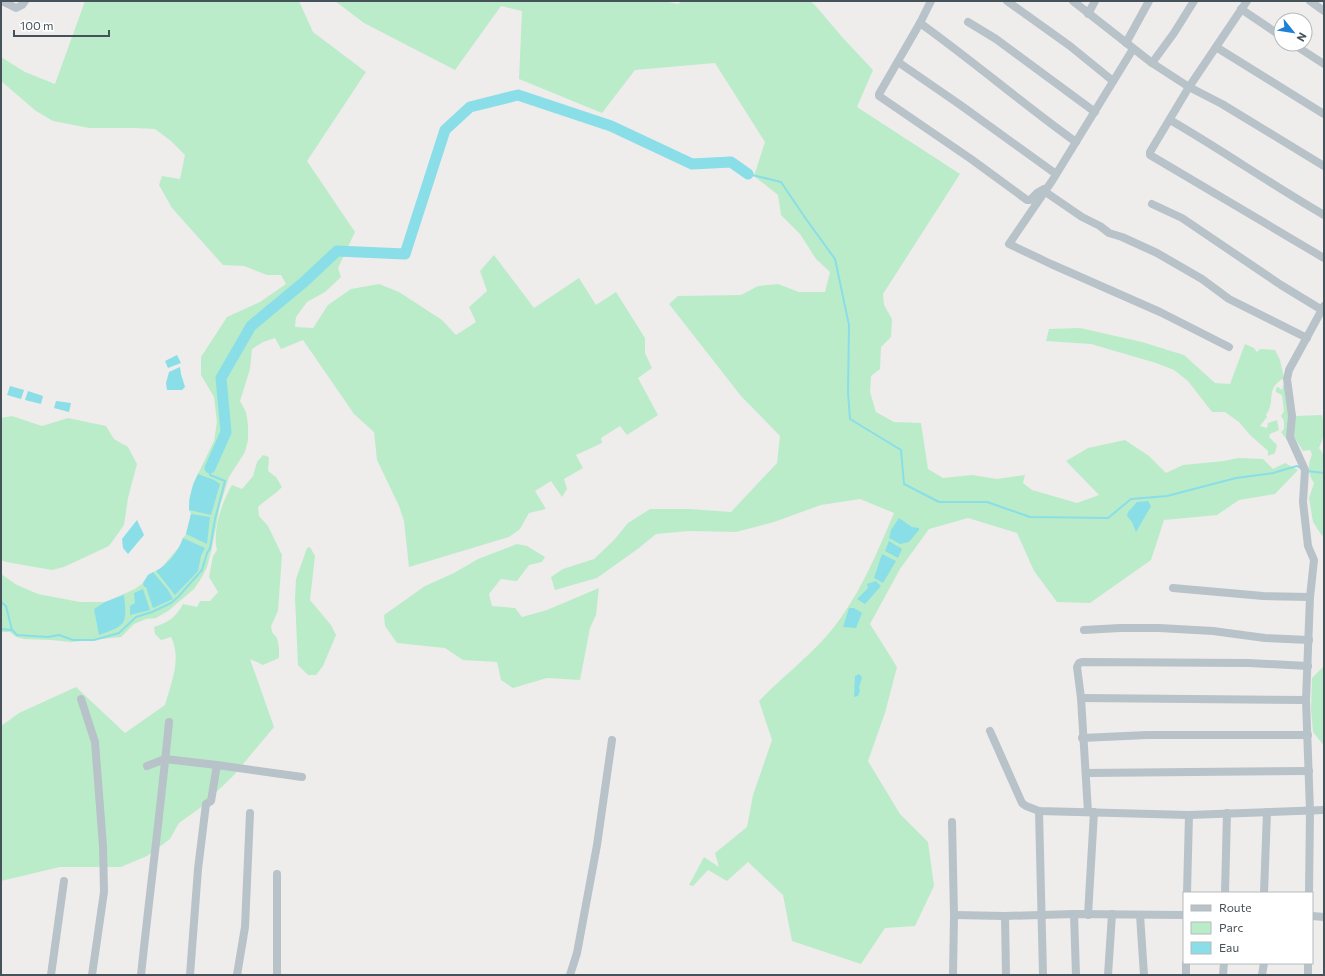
<svg xmlns="http://www.w3.org/2000/svg" width="1325" height="976" font-family="Commissioner,sans-serif">
	<style>
		.green { fill: #bbecc9 }
		.water { fill: #89dee8 }
		.lines { fill: none; stroke-linecap: round; stroke-linejoin: round }
		.stream { stroke: #89dee8; stroke-width: 2 }
		.river { stroke: #89dee8; stroke-width: 11 }
		.street { stroke: #b8c2c9; stroke-width: 8 }
	</style>
	<rect width="100%" height="100%" fill="#efecec"/>
	<g class="green">
		<path d="M85 1H299L313 32 366 72 307 161 355 232 338 268 341 277 325 292 307 302 296 317 295 327 313 328 328 305 351 289 379 284 399 292 442 320 456 335 476 322 469 307 487 291 480 271 494 255 534 308 579 278 596 305 616 292 645 338V353L652 368 638 378 658 415 627 435 620 426 601 438 602 443 576 455 583 468 564 479 567 489 562 497 551 481 535 491 546 509 529 513 520 529 509 537 409 567 404 521 399 506 377 460 374 432 354 414 303 340 281 349 275 338 263 342 252 349 250 369 240 401 246 412 248 425V440L245 452 229 477 220 506 212 548 207 567 202 577 194 589 168 611 156 618 146 619 134 624 121 637 71 642 51 640 24 639 16 637 10 632H1V574L17 585 38 594 80 602H105L135 589 143 583 148 575 161 568 180 546 183 538 186 534 191 514 189 510V500L193 484 214 441 217 422 214 397 201 375V357L227 317 260 302 286 284 281 275H267L244 266 223 265 172 208 159 185 162 176 180 179 185 155 171 141 155 129 135 128H89L53 121 36 111 1 81V57L25 72 55 84Z"/>
		<path d="M335 1H663L678 4 682 1H810L814 4 843 38 873 70 857 107 960 174 883 294 884 305 892 319 891 337 881 347 880 369 871 376 870 392 876 412 894 422 921 423 928 469 943 478 972 475 997 479 1025 475 1023 483 1032 490 1077 503 1099 495 1066 461 1088 448 1125 440 1149 456 1166 473 1183 465 1224 461 1238 458 1263 459 1273 469 1285 463 1298 470 1275 494 1239 500 1217 515 1164 520 1151 560 1090 603 1057 602 1034 571 1017 533 968 518 929 529 900 569 870 624 897 667 885 713 868 761 900 814 928 842 934 886 915 926 885 928 861 964 792 941 783 895 748 862 727 881 708 870 693 886 689 885 704 857 719 867 715 853 747 827 753 795 772 740 759 701C786 673 820 649 842 616 864 585 879 548 894 513L860 499 821 505 774 522 736 532 689 531 656 534 639 548 597 578 555 590 551 577 563 569 594 559 614 540 628 523 650 509H690L731 512 777 463 780 436 741 396 669 304 678 296 741 295 758 286 778 284 799 292H825L830 272 816 259 800 234 781 215 778 195 754 176 765 142 715 63 635 70 602 113 519 79 522 11 501 6 455 70 364 23Z"/>
		<path d="M1080 328 1142 342 1184 355 1215 383 1230 384 1245 344 1254 348 1257 352 1260 349 1275 350 1280 360 1284 378C1264 390 1277 399 1266 415L1267 417 1260 426 1267 428 1268 423 1277 420 1279 430 1270 434 1269 437 1277 445 1275 453 1268 456V451L1250 435 1239 422 1225 412H1212L1188 381 1174 370 1156 363 1091 344 1046 341 1049 329Z"/>
		<path d="M1283 385H1285L1290 416 1287 440 1281 432 1284 429V421L1281 416 1284 411 1282 395 1276 392V388L1278 387 1282 390Z"/>
		<path d="M1322 415C1325 429 1325 435 1319 448L1324 455V533L1322 536 1313 522 1309 498 1314 483C1307 473 1308 465 1312 454L1310 450 1303 451 1291 432 1294 416Z"/>
		<path d="M12 416 42 426 68 418 106 426 114 439 128 447 137 464 128 498 124 525 109 546 64 567 52 570 6 562 1 560V418Z"/>
		<path d="M263 455 269 457 268 471 276 477 282 487C275 495 266 499 258 507L259 516 268 526 282 555 278 611 271 626 272 632 277 638 279 648V658L263 665 250 659 274 727 234 775 200 808 179 823 170 839 147 856 121 867H60L1 881V726L19 713 76 687 125 733 165 705C171 683 182 659 171 637L161 640 155 634 154 627C169 622 175 618 183 604L197 607 200 601H210L218 592 209 577 213 556 217 550C212 531 222 501 232 485L242 489 253 476 257 462Z"/>
		<path d="M517 544 527 546 545 557 542 562 529 565 517 581 501 579 489 594 492 606 515 608 522 617 547 610 599 588 596 615 590 628 580 680 547 678 513 688 501 680 497 662 463 660 445 648 397 643 385 626 384 615 425 586 454 573 478 559Z"/>
		<path d="M310 547 315 556 310 600 331 625 336 635 323 666 316 675H308L298 665 295 598 296 579 307 548Z"/>
		<path d="M1324 666V746L1313 732 1311 709 1312 678Z"/>
	</g>
	<g class="water">
		<path d="M177 355 181 363 168 368 165 361Z"/>
		<path d="M180 367 181 374 185 387 182 390H167L166 383 169 372Z"/>
		<path d="M10 386 24 390 21 399 7 395Z"/>
		<path d="M28 391 43 396 41 404 25 400Z"/>
		<path d="M56 401 71 403 69 412 54 408Z"/>
		<path d="M198 474 214 480 220 484 211 515 189 510C189 497 192 486 198 474Z"/>
		<path d="M1148 501 1151 506 1136 532 1132 522 1127 516 1128 512 1137 502Z"/>
		<path d="M191 514 210 517 207 544 186 534Z"/>
		<path d="M899 518 912 527 919 528V530L909 542 900 544 889 538 891 530Z"/>
		<path d="M137 520 144 535 128 554 123 548 122 539Z"/>
		<path d="M183 538 205 548 201 556 198 571 175 595 156 571C168 565 179 550 183 538Z"/>
		<path d="M889 541 902 549 898 558 885 551Z"/>
		<path d="M882 554 896 561 883 583 874 578Z"/>
		<path d="M153 572 168 590 173 599 153 608 146 587H144L143 583 148 575Z"/>
		<path d="M876 581 881 586 865 604 857 599 868 588 867 584Z"/>
		<path d="M143 589 150 610 130 615V606L135 603 134 593Z"/>
		<path d="M124 595C127 624 127 625 99 635L94 609 105 602Z"/>
		<path d="M849 608H854L862 613 856 628 843 627Z"/>
		<path d="M859 674 862 677 859 688 860 690 858 696 854 697 855 676Z"/>
	</g>
	<g class="lines">
		<g class="stream">
			<path d="M748 174 781 182 806 219 835 259 849 325 848 392 850 419 901 450 904 484 939 502H987L1030 517 1108 518 1131 499 1167 496 1236 478 1273 473 1297 466 1301 468"/>
			<path d="M1307 471 1324 473"/>
			<path d="M1 602 6 606 12 630"/>
			<path d="M1 629 12 630 17 635 48 637 59 635 73 640H94L119 633 136 617 152 612 171 603 178 597 202 570 207 553 210 548 215 519 225 481 210 475V468"/>
		</g>
		<path class="river" d="M210 468 226 432 221 378 251 326 304 282 337 251 405 254 445 130 470 107 518 95 611 126 692 164 731 162 748 174"/>
		<g class="street">
			<path d="M2 1 16 8 22 5 25 1"/>
			<path d="M931 1 920 23 879 94V96L971 159 1027 200H1030L1037 193 1044 189"/>
			<path d="M1007 1 1070 46 1113 81"/>
			<path d="M1073 1 1152 63 1189 87 1222 104 1324 166"/>
			<path d="M1247 1 1189 87 1150 152V155L1324 258"/>
			<path d="M1310 1 1324 11"/>
			<path d="M1241 9 1281 36"/>
			<path d="M1088 14 1095 1"/>
			<path d="M968 22 996 39 1095 112"/>
			<path d="M920 23C973 61 1023 104 1076 142"/>
			<path d="M1126 43 1149 1"/>
			<path d="M1293 44 1324 64"/>
			<path d="M1216 47 1324 114"/>
			<path d="M1133 49 1052 181 1009 244 1051 264 1160 312 1229 347"/>
			<path d="M898 62 959 104 1056 174"/>
			<path d="M1152 63 1174 33 1194 1"/>
			<path d="M1170 120C1222 150 1272 185 1324 215"/>
			<path d="M1044 191 1082 217 1100 226 1109 233 1122 237 1157 253 1202 279 1229 299 1307 338"/>
			<path d="M1152 204 1182 218 1281 285 1322 310"/>
			<path d="M1173 588 1263 596 1310 597"/>
			<path d="M1084 630 1120 628H1159L1213 631 1265 638 1309 640"/>
			<path d="M1081 698 1306 700"/>
			<path d="M81 699 95 742 103 846 104 892 92 975"/>
			<path d="M990 731 1022 803 1026 806 1039 811 1189 815 1324 810"/>
			<path d="M1082 738 1147 735H1308"/>
			<path d="M147 766 165 759 217 765 302 777"/>
			<path d="M1086 773 1309 771"/>
			<path d="M1039 811 1043 975"/>
			<path d="M1088 812 1081 698 1077 667 1079 663 1082 662 1249 663 1308 666"/>
			<path d="M952 822 954 915 953 975"/>
			<path d="M1187 893 1189 815"/>
			<path d="M1225 893 1227 813"/>
			<path d="M1264 893 1267 812"/>
			<path d="M1309 893 1310 811 1306 700 1310 597 1314 560 1308 546 1303 502 1305 470 1290 437 1292 416 1287 379 1289 370 1324 306"/>
			<path d="M1074 914 1076 975"/>
			<path d="M954 915 1005 916 1074 914 1184 915"/>
			<path d="M1088 915 1094 812"/>
			<path d="M1140 915 1144 975"/>
			<path d="M1005 916 1006 975"/>
			<path d="M1312 916 1324 917"/>
			<path d="M51 975 64 881"/>
			<path d="M141 975C150 890 161 806 169 722"/>
			<path d="M190 975 198 869 206 804 211 801 217 765"/>
			<path d="M237 975 245 927 250 813"/>
			<path d="M277 975V874"/>
			<path d="M570 975 577 953 597 845 612 740"/>
			<path d="M1108 975 1112 914"/>
			<path d="M1186 975V963"/>
			<path d="M1223 975 1224 963"/>
			<path d="M1262 975 1264 963"/>
			<path d="M1308 975V963"/>
		</g>
	</g>
	<rect width="1325" height="976" fill="none" stroke="#455259" stroke-width="4"/>
	<rect x="1183" y="892" width="130" height="72" fill="#ffffff" stroke="#b5babd"/>
	<rect x="1191" y="905" width="20" height="6" fill="#b8c2c9" stroke="#b5babd"/>
	<text x="1219" y="912" font-size="12" fill="#455259">Route</text>
	<rect x="1191" y="922" width="20" height="12" fill="#bbecc9" stroke="#b5babd"/>
	<text x="1219" y="932" font-size="12" fill="#455259">Parc</text>
	<rect x="1191" y="942" width="20" height="12" fill="#89dee8" stroke="#b5babd"/>
	<text x="1219" y="952" font-size="12" fill="#455259">Eau</text>
	<g transform="translate(1293 32) rotate(120)"><circle r="19" fill="#ffffff" stroke="#b5babd"/>
	<path d="M0-3L7 15L0 10L-7 15Z" fill="#1e81d7"/>
	<text y="-6" font-size="11" font-weight="bold" text-anchor="middle" fill="#455259">N</text>
	</g>
	<path d="M14 30v6h95v-6" fill="none" stroke="#455259" stroke-width="2"/>
	<text x="20" y="30" font-size="12" fill="#455259" stroke="#ffffff" stroke-width="3" paint-order="stroke">100 m</text>
</svg>
